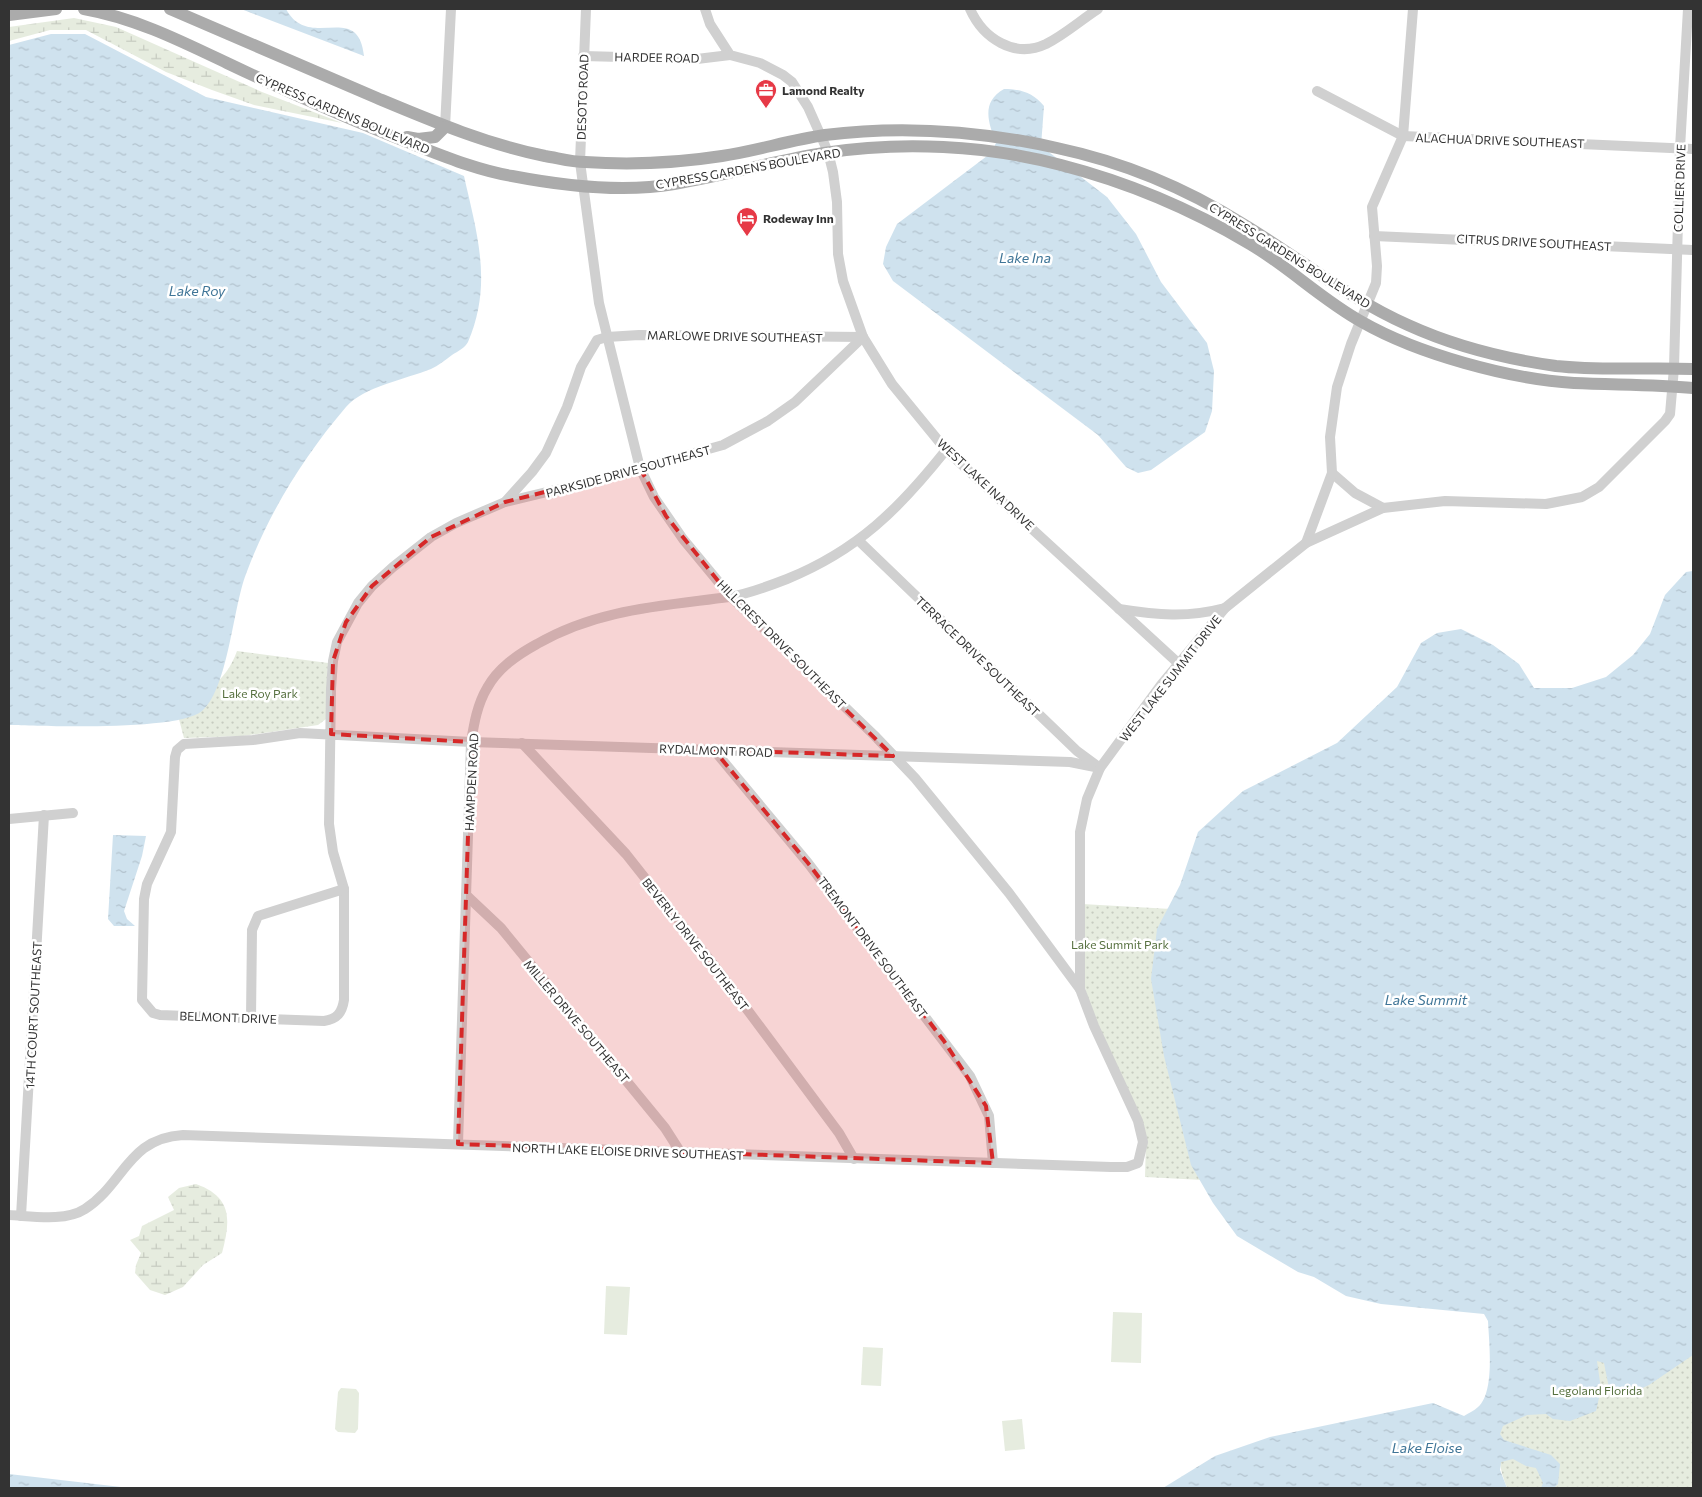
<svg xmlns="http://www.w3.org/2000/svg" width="1702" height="1497" font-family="Commissioner,sans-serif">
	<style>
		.grass { fill: #e6ecdf }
		.wetland { fill: url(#wetland-marsh) }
		.park { fill: url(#park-dots) }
		.water { fill: url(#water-ripples) }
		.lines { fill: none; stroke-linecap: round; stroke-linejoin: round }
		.minor { stroke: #d0d0d0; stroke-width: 10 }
		.major { stroke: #ababab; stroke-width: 12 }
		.marked { fill: #d62828; fill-opacity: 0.2; stroke: #d62828; stroke-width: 4; stroke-dasharray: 10 6; stroke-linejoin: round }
		.labels { text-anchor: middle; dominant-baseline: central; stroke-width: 5; stroke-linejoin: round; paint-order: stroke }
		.street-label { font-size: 12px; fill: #333; stroke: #fff }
		.poi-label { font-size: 12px; font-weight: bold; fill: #333; stroke: #fff; text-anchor: start }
		.park-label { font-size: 12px; fill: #56703f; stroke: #fff }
		.water-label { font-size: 14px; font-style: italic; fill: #3f7597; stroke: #fff }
	</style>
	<defs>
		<pattern id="wetland-marsh" width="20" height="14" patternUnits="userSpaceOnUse" patternTransform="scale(1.25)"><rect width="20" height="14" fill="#e6ecdf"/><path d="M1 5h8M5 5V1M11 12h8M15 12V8" fill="none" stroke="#c6cbc0"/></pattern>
		<pattern id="park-dots" width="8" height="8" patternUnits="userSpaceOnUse" patternTransform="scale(1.25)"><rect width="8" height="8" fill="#e6ecdf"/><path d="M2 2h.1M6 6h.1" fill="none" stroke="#c6cbc0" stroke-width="1.8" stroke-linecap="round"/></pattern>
		<pattern id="water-ripples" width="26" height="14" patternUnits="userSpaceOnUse" patternTransform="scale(1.25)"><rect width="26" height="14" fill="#cfe2ee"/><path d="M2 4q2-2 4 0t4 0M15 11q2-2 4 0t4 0" fill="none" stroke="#b2c2cd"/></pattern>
	</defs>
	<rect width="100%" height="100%" fill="#fff"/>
	<g class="grass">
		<path d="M606 1286 630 1287 627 1335 604 1334Z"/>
		<path d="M1113 1312 1142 1313 1141 1363 1111 1362Z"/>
		<path d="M863 1347 883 1348 881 1386 861 1385Z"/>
		<path d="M341 1388 356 1389 359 1393 358 1429 355 1433 338 1432 335 1429 338 1392Z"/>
		<path d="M1022 1419 1025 1449 1005 1451 1002 1421Z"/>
	</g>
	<g class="wetland">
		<path d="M74 18 116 27 262 92 342 123 254 105 212 90 166 72 86 30H50L9 41V27Z"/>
		<path d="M196 1184C232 1197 231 1219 222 1253L203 1265 183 1287 165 1295 150 1290 135 1273 136 1265 141 1253 130 1240 139 1236 142 1226 174 1210 168 1197 179 1188Z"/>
	</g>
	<g class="park">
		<path d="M237 651 328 663 326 719 318 725 243 736 184 738 176 708C205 692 225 684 237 651Z"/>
		<path d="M1082 904 1171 909 1203 1180 1145 1177 1146 1142 1142 1121 1089 1005 1084 983Z"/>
		<path d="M1693 1284V1488H1507C1495 1459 1497 1430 1500 1398Z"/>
	</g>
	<g class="water">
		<path d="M241 9H286C309 52 358 0 364 56Z"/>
		<path d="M51 34H85L206 97 363 133 464 176C477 234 493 284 468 342 465 348 458 351 452 355 445 360 438 366 431 369 406 379 363 387 346 407 304 456 268 514 246 574 233 607 228 689 202 711 179 731 44 726 9 725V45Z"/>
		<path d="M1004 89C1021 89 1033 93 1044 106L1041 146 1107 197 1136 234 1161 282 1207 343 1214 371 1212 411 1205 432 1151 470 1138 473 1126 467 1098 435 893 281 883 264 886 247 897 224 991 153 996 143C988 122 981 102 1004 89Z"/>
		<path d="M1693 571V1355L1649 1385 1629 1394 1609 1388 1604 1363 1597 1361 1601 1389 1596 1411 1570 1421 1553 1419 1546 1414 1527 1415 1503 1426 1500 1434 1504 1440 1551 1455 1560 1464 1558 1484 1554 1488H1541L1543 1483 1536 1468 1526 1466 1513 1459 1501 1462 1500 1470 1507 1488H1163L1215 1456 1270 1437 1433 1403 1464 1416C1468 1413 1474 1411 1478 1407 1495 1392 1489 1343 1488 1321L1484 1314 1381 1304 1346 1296 1314 1277 1298 1272 1237 1236 1213 1203 1191 1165 1164 1056 1151 979 1157 929 1180 885 1198 832 1243 791 1337 743 1397 687 1421 643 1437 633 1461 629 1493 645 1519 664 1534 688H1572L1606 677 1633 655 1650 634 1665 595 1686 572Z"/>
		<path d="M113 835 146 836 142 856 124 911 127 919 135 926H114L108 919Z"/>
		<path d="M9 1474 121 1487 126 1488H9Z"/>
	</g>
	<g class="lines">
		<g class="minor">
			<path d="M586 9 580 162 599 303 640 468 654 497 683 539 731 597 874 735 915 778 1009 893 1080 989"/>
			<path d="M705 9 710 24 730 55 760 63 783 75 792 82 808 107 828 152 833 172 837 202 838 254 843 281 863 337 892 384 946 450 1178 663"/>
			<path d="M970 9C983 38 1014 59 1046 44 1064 35 1081 20 1098 9"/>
			<path d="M583 56 697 59 730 55"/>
			<path d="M1317 91 1403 136 1693 149"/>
			<path d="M445 127 451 9"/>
			<path d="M1374 236 1693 250"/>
			<path d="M863 337 639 335 607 337 597 340 581 367 567 407 546 453 532 472 505 502 456 523 431 537 393 567 372 586 358 603 337 642 333 661 331 689 329 824 333 852 344 889V1000C342 1013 337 1019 324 1021L160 1015 153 1013 142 1000 144 899 147 884 171 832 175 757 177 750 184 744 253 740 300 733 471 742 1070 762 1100 768"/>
			<path d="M1332 473 1355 493 1383 508"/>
			<path d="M505 502 605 478 723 445 768 421 795 402 863 337"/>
			<path d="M859 541 1077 751 1096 765"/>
			<path d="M1306 543 1332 473 1330 437 1337 387 1351 344 1376 283 1377 266 1372 207 1403 136 1413 9"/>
			<path d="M1119 609C1157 615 1187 618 1225 608"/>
			<path d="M522 743 626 854 717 969 839 1133 854 1159"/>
			<path d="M714 750 808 863 970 1076 989 1116 993 1163"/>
			<path d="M9 819 73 813"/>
			<path d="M466 895 501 928 665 1128 681 1153"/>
			<path d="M251 1018 252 930 258 916 344 889"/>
			<path d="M458 1144 471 742C474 724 477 705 487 688 498 668 517 655 537 644 597 609 662 606 729 597 748 594 769 586 787 579 858 550 899 509 946 450"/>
			<path d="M9 1215C31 1216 65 1222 85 1209 124 1184 128 1138 183 1135L1111 1167H1127L1138 1163 1143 1142 1138 1121 1094 1026 1080 989V832L1087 799 1100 768 1161 685 1225 608 1306 543 1383 508 1445 501 1546 504 1582 497 1599 487 1665 421 1670 414 1674 368 1680 148 1688 9"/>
			<path d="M21 1216 44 815"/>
		</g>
		<g class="major">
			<path d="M84 9C135 18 181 41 227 63 286 91 346 118 407 142 441 155 476 170 512 176 564 186 622 193 674 184 724 176 773 161 824 153 901 141 986 145 1061 165 1127 182 1191 209 1250 244 1289 267 1322 300 1362 322 1418 354 1509 379 1574 383 1614 385 1654 384 1693 388"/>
			<path d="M170 9C239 39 308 69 377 98 432 121 486 144 545 156 558 158 571 162 585 162 630 165 677 163 722 156 756 151 790 140 825 135 903 125 981 131 1057 148 1123 162 1187 189 1243 224 1298 257 1349 299 1408 325 1454 346 1506 359 1556 366 1601 371 1648 367 1693 369"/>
			<path d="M9 15 56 9"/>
			<path d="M407 137 418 139 435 137 445 127"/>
		</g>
	</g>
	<path class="marked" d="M640 468 666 516 731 597 893 756 714 750 808 863 944 1041 986 1106 993 1163 458 1144 471 742 331 734 333 661 346 622 372 586 431 537 505 502Z"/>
	<defs>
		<g id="office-pin" transform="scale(1.125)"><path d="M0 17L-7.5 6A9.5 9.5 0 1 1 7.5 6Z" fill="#e63946" stroke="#fff"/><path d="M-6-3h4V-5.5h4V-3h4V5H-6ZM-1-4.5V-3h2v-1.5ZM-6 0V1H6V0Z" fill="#fff"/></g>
		<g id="hotel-pin" transform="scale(1.125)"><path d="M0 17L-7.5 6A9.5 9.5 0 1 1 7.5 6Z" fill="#e63946" stroke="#fff"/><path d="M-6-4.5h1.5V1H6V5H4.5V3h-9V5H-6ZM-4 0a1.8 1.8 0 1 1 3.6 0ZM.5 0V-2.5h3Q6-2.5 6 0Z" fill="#fff"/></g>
	</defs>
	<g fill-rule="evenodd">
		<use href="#office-pin" x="766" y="90"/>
		<use href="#hotel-pin" x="747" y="218"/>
	</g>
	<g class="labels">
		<g class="street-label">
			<text transform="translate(657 57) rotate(1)">HARDEE ROAD</text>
			<text transform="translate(582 97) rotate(-88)">DESOTO ROAD</text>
			<text transform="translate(343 113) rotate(23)">CYPRESS GARDENS BOULEVARD</text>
			<text transform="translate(1500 140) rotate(2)">ALACHUA DRIVE SOUTHEAST</text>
			<text transform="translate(748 168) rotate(-10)">CYPRESS GARDENS BOULEVARD</text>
			<text transform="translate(1679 188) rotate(-88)">COLLIER DRIVE</text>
			<text transform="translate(1534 242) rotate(3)">CITRUS DRIVE SOUTHEAST</text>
			<text transform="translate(1290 255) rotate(32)">CYPRESS GARDENS BOULEVARD</text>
			<text transform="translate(735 336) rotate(1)">MARLOWE DRIVE SOUTHEAST</text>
			<text transform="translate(628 471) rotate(-15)">PARKSIDE DRIVE SOUTHEAST</text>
			<text transform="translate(986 484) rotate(43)">WEST LAKE INA DRIVE</text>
			<text transform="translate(782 644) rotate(45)">HILLCREST DRIVE SOUTHEAST</text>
			<text transform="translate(978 656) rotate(44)">TERRACE DRIVE SOUTHEAST</text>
			<text transform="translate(1170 678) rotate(-52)">WEST LAKE SUMMIT DRIVE</text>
			<text transform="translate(716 750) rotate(2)">RYDALMONT ROAD</text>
			<text transform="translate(471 782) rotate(-87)">HAMPDEN ROAD</text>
			<text transform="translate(696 944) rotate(52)">BEVERLY DRIVE SOUTHEAST</text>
			<text transform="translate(873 947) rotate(53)">TREMONT DRIVE SOUTHEAST</text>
			<text transform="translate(33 1015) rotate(-87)">14TH COURT SOUTHEAST</text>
			<text transform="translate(228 1017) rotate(2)">BELMONT DRIVE</text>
			<text transform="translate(577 1021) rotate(50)">MILLER DRIVE SOUTHEAST</text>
			<text transform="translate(628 1151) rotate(2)">NORTH LAKE ELOISE DRIVE SOUTHEAST</text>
		</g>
		<g class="poi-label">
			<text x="782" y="90">Lamond Realty</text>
			<text x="763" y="218">Rodeway Inn</text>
		</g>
		<g class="park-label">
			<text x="260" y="693">Lake Roy Park</text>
			<text x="1120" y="944">Lake Summit Park</text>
			<text x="1597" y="1390">Legoland Florida</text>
		</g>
		<g class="water-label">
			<text x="1025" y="257">Lake Ina</text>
			<text x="197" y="290">Lake Roy</text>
			<text x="1426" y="999">Lake Summit</text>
			<text x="1427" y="1447">Lake Eloise</text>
		</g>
	</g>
	<rect width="1702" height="1497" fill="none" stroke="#333333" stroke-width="20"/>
</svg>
